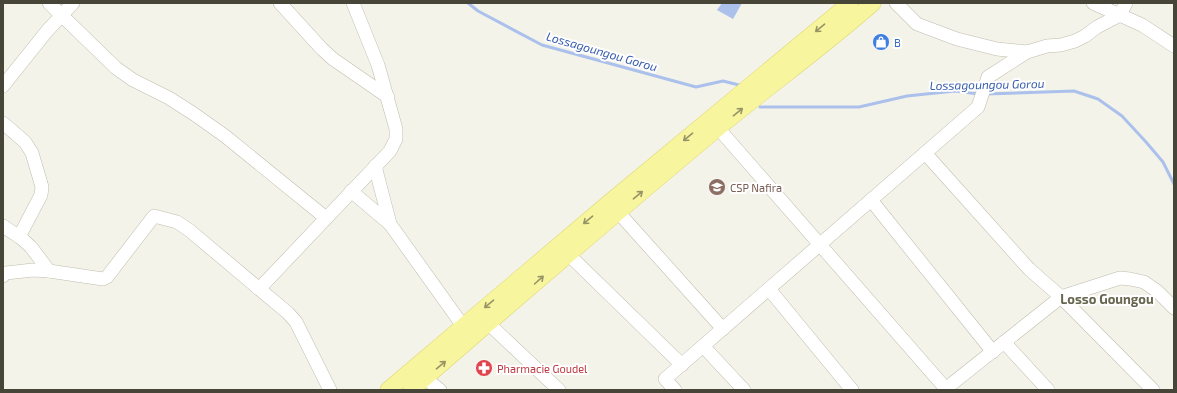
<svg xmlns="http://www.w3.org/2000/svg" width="1177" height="393" font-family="'Exo 2',sans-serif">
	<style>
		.water { fill: #abc1ec }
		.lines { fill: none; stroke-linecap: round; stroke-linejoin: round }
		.stream { stroke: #abc1ec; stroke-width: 3 }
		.minor-casing { stroke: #bfbdad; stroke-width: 14 }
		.major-casing { stroke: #dcd76f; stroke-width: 17 }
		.minor { stroke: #fff; stroke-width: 13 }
		.major { stroke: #f8f59f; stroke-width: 16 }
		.oneway { stroke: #979466 }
		.labels { text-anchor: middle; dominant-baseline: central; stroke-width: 4; stroke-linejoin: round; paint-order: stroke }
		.shop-label { font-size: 11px; fill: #366cbe; stroke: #fff; text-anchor: start }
		.education-label { font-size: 11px; fill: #785e54; stroke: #fff; text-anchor: start }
		.health-label { font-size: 11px; fill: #be3a42; stroke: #fff; text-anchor: start }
		.water-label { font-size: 12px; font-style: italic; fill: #385dad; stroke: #fff }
		.quarter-label { font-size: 13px; font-weight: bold; fill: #696650; stroke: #fff }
	</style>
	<rect width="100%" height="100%" fill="#f4f3ea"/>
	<path class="water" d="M722 3H742L733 19 717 10Z"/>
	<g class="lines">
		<g class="stream">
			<path d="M468 3 478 11 542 45 696 87 723 81 739 85"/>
			<path d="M985 94 1074 91 1098 99 1122 116 1146 142 1163 162 1174 184"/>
			<path d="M760 107H859L907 96 955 91 979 94"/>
		</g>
		<g class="minor-casing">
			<g id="minor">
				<path d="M49 3 116 68 133 80 169 98 194 114 225 136 326 218"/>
				<path d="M280 3 322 49 333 59 388 97"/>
				<path d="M896 3 917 24 957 39 997 49 1027 52 1047 46 1061 45 1075 41 1085 36 1097 27 1120 15 1126 3"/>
				<path d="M1093 3 1142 25 1174 46"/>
				<path d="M3 86 47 31 73 3"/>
				<path d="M3 123 25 142 32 153 42 187 41 195 19 237"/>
				<path d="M718 128 947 390"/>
				<path d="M925 153 1029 269 1061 297 1153 390"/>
				<path d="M375 166 390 224 463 326"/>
				<path d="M351 191 390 224"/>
				<path d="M871 200 993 352"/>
				<path d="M618 212 723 329"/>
				<path d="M3 226 21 238 31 247 49 271"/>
				<path d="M568 254 682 365"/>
				<path d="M3 276 6 273 33 270 49 271 103 279 107 277 154 216 177 222 189 230 288 313 296 322 330 390"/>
				<path d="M259 289 390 151 396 139V129L378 65 353 3"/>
				<path d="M769 289 852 390"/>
				<path d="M489 324 559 390"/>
				<path d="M1004 342 1048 390"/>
				<path d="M703 346 744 390"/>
				<path d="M425 378 440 390"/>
				<path d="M675 390 665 379 978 107 988 77 1027 52"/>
				<path d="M944 390 1061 297 1120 278 1130 279 1144 282 1157 291 1174 308"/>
			</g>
		</g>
		<g class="major-casing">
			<g id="major">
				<path d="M388 390 611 201 850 3"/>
				<path d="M411 390C513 302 614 214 718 128 769 86 823 47 873 3"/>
			</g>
		</g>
		<use href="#minor" class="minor"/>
		<use href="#major" class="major"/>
	</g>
	<defs><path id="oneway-shaft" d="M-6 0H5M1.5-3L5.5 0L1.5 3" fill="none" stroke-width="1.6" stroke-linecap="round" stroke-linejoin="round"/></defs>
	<g class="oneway">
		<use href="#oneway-shaft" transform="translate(820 28) rotate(140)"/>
		<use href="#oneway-shaft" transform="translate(738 112) rotate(-39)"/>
		<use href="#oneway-shaft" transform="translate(688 137) rotate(140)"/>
		<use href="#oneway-shaft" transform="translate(638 195) rotate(-40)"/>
		<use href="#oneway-shaft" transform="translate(588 220) rotate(140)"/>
		<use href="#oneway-shaft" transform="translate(539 280) rotate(-42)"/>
		<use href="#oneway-shaft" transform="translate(489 304) rotate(140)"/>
		<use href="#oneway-shaft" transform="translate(441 365) rotate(-40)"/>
	</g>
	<defs>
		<g id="shop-disc" transform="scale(0.9)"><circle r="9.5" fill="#3f7fe0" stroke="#fff"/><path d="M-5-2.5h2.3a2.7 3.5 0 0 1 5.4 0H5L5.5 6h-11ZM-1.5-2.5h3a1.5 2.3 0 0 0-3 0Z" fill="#fff"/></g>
		<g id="school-disc" transform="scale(0.9)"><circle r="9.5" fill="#8d6e63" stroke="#fff"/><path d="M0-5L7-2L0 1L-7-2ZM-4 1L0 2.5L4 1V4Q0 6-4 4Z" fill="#fff"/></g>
		<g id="pharmacy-disc" transform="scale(0.9)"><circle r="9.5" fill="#e0444e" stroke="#fff"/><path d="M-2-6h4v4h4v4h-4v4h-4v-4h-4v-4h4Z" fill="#fff"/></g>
	</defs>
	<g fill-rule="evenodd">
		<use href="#shop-disc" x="881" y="42"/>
		<use href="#school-disc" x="717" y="187"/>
		<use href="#pharmacy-disc" x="484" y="368"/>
	</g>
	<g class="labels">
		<g class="shop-label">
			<text x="894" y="42">B</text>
		</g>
		<g class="education-label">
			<text x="730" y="187">CSP Nafira</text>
		</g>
		<g class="health-label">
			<text x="497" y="368">Pharmacie Goudel</text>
		</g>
		<g class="water-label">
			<text transform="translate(602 51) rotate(16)">Lossagoungou Gorou</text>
			<text transform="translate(987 84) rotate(-1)">Lossagoungou Gorou</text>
		</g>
		<g class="quarter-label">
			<text x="1107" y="299">Losso Goungou</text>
		</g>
	</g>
	<rect width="1177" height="393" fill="none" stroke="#474538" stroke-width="8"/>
</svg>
